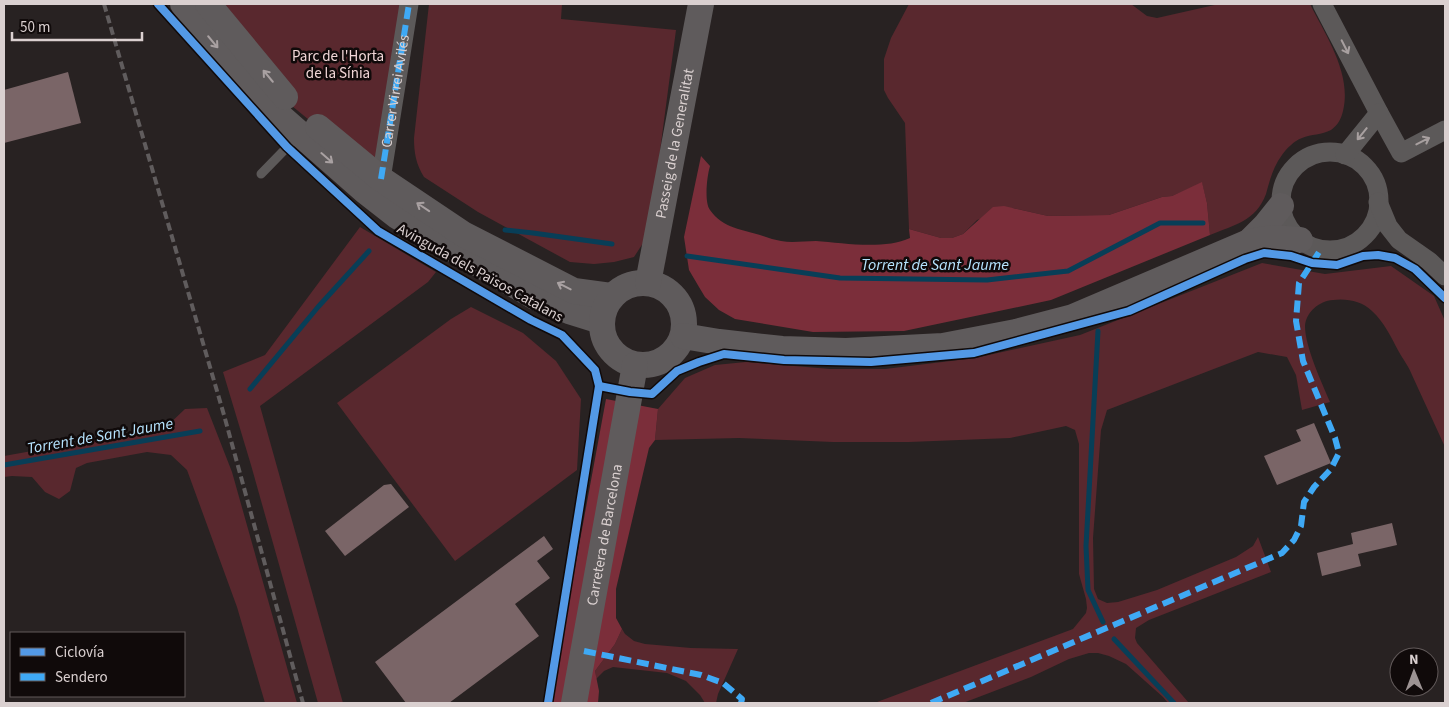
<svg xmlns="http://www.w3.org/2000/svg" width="1449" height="707" font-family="'Source Sans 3',sans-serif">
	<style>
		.green { fill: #59282e }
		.forest { fill: #7b2e3a }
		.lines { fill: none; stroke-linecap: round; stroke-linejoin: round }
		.stream { stroke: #083e57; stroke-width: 5 }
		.building { fill: #7a6567 }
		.lane { stroke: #5c5959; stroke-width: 9 }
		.street { stroke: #5c5959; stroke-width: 19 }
		.secondary { stroke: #5f5b5c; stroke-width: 26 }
		.rail { stroke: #605c5d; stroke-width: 4; stroke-dasharray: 8 4; stroke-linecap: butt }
		.quiet { stroke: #3fa9f5; stroke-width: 6; stroke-dasharray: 12 6; stroke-linecap: butt }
		.cycleway-casing { stroke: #100a0a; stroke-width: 11 }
		.cycleway { stroke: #5399e6; stroke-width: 8 }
		.oneway { stroke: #a9a1a2 }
		.oneway2 { stroke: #a8a0a0 }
		.labels { text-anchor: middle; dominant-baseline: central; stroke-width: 5; stroke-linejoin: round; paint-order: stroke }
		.park-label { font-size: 15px; fill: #f1d6d7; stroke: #100a0a }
		.street-label { font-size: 15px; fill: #dad0d0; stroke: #100a0a }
		.water-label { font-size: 16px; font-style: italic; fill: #b6e4ff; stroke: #100a0a }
	</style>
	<rect width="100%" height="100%" fill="#282222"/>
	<g class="green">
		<path d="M208 4H409L381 179 292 106Z"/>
		<path d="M429 4H562L561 19 676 30 649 234 634 257 614 262 594 264 570 262 478 212 424 177C416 164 414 153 414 138Z"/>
		<path d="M909 4H1131L1147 16 1157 18 1219 4H1310C1326 36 1352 74 1343 111 1341 119 1338 125 1331 130 1322 135 1311 134 1302 138 1294 141 1286 149 1282 155 1273 167 1270 180 1266 194 1256 221 1234 225 1210 235L1207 203 1202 183 1172 196 1162 197 1109 215 1048 216 1013 208 977 220 963 234 952 238H941L909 229 905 123 888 98 884 90V59L891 38Z"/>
		<path d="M360 227 436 272 428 282 260 406 343 703H318L251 465 223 372 265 355Z"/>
		<path d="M1262 263 1325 274 1391 266 1434 296 1445 321V447C1434 423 1423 399 1412 375 1409 367 1403 359 1399 352 1391 337 1384 322 1372 311 1362 301 1346 298 1333 300 1319 301 1306 312 1305 326 1305 347 1322 383 1330 402L1302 410 1296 375 1287 357 1258 352 1107 410 1101 430 1093 538 1094 589 1098 599 1107 603 1118 602 1157 590 1236 557 1253 546 1258 537 1271 572 1149 620 1136 628 1135 638 1137 643 1189 703H1168L1163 697 1126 664 1109 656 1098 653H1089L1069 659 1031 677 963 703H877V702L1073 629 1086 613 1087 608 1086 599 1079 574V444L1075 430 1066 426 1010 438 909 442H833L739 438 655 440 658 409 685 378 715 365 746 362 830 369H885L975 358 1080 335Z"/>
		<path d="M471 307 523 333 556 361 581 399 577 470 455 561 337 403 451 319Z"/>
		<path d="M207 408 232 472 297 703H265L237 607 187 470 171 455 147 452 87 463 76 468 70 491 59 499 45 492 32 477 12 476 4 477V456L166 427 185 409Z"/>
		<path d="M622 629 625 634 634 641 645 644 691 648 738 649 718 694 716 703H705L700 695 686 681 667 673 613 667 604 671 596 679 595 671 615 644Z"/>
	</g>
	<g class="forest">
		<path d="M701 156 710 166C707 176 704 202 710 210 723 229 743 229 763 236 769 238 775 240 781 241 792 243 804 241 816 241 843 243 884 250 910 238L909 229 941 238H952L963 234 993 207 1004 206 1048 216 1109 215 1162 197 1172 196 1202 182 1207 203 1210 235 1051 300 904 331 813 332 735 319 719 310 705 297 699 287 689 270 684 237Z"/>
		<path d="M606 399 658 409 655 440 649 448 616 589V618L622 629 615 644 595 671 599 691 598 703H550Z"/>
	</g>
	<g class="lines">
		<g class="stream">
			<path d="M505 230 533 233 612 244"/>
			<path d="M687 256 840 278 987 280 1068 271 1160 223H1203"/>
			<path d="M1098 331 1086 546 1088 590 1103 622"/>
			<path d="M250 389 318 307 369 251"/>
			<path d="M4 465 200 431"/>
			<path d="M1114 639 1174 703"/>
		</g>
	</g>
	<g class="building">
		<path d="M68 72 81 123 4 143V90Z"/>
		<path d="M1314 423 1331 463 1277 485 1264 456 1301 441 1296 430Z"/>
		<path d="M391 484 409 507 345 556 325 531 384 485Z"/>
		<path d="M1392 523 1397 545 1358 554 1361 566 1322 576 1317 553 1353 544 1351 533Z"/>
		<path d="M544 536 553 549 537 561 550 578 515 604 539 636 449 703H406L375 662Z"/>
	</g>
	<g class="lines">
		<path class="lane" d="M261 174 299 135"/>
		<g class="street">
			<path d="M1322 4 1379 113 1401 153 1445 130"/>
			<circle cx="1330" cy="201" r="49"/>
			<path d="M1345 155 1379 113"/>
			<path d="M381 179 409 4"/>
			<path d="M1378 202 1388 226 1399 240 1429 261 1445 276"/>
		</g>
		<g class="secondary">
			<path d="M183 4 212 43 282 118 365 191 397 216 535 297 569 311 601 321"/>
			<path d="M208 4 285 97"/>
			<path d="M318 127 381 179 463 234 574 291 611 296"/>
			<path d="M1249 242 1265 226 1281 206"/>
			<circle cx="643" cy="324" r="41"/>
			<path id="s1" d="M648 283 701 4"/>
			<path d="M683 336 719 342 782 349 846 351 943 346 1016 332 1073 317 1249 242 1271 238 1300 240"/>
			<path id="s2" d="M574 703 635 365"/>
		</g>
		<path class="rail" d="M104 4 224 415 303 703"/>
		<g class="quiet">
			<path id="s3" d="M381 179 409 4"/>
			<path d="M584 651 701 675 723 683 742 699 741 703"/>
			<path d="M931 703 1282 553 1294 540 1301 526 1304 502 1314 487 1331 469 1339 453 1335 438 1303 361 1296 321 1299 283 1321 249"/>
		</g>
		<g class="cycleway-casing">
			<g id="cycleway">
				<path d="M158 4 287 147 378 231 531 320 562 335 595 370 599 386 548 703"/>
				<path d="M599 386 630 392 652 394 677 371 699 362 724 354 784 360 871 362 974 353 1129 311 1245 259 1264 253 1291 256 1312 263 1337 265 1363 256 1378 255 1395 258 1415 269 1445 298"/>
			</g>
		</g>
		<use href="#cycleway" class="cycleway"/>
	</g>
	<defs><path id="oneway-shaft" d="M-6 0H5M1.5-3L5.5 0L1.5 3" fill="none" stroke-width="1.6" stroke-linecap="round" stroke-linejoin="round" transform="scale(1.25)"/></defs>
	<g class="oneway">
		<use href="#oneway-shaft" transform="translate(213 42) rotate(50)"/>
		<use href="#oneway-shaft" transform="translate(268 76) rotate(-130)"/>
		<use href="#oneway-shaft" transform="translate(327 158) rotate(41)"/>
		<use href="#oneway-shaft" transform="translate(423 207) rotate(-146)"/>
		<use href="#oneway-shaft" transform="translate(564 286) rotate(-153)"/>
	</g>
	<g class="oneway2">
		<use href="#oneway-shaft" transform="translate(1345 47) rotate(63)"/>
		<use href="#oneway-shaft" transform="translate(1362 134) rotate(129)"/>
		<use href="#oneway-shaft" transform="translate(1423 141) rotate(-27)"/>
	</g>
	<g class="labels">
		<g class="park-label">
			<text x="338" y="56">Parc de l'Horta<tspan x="338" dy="17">de la Sínia</tspan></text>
		</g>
		<g class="street-label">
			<text stroke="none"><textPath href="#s3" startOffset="89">Carrer Virrei Avilés</textPath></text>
			<text stroke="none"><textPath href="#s1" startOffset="142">Passeig de la Generalitat</textPath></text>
			<text transform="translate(480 273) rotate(29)">Avinguda dels Països Catalans</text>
			<text stroke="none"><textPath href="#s2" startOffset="171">Carretera de Barcelona</textPath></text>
		</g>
		<g class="water-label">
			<text x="935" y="265">Torrent de Sant Jaume</text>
			<text transform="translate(100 436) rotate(-10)">Torrent de Sant Jaume</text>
		</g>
	</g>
	<rect width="1449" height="707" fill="none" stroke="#dad0d0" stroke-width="10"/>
	<rect x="10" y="632" width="175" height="65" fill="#100a0a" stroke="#615959"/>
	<rect x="20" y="648" width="25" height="8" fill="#5399e6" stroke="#615959"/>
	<text x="55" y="657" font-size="15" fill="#dad0d0">Ciclovía</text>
	<rect x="20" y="673" width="25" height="8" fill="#3fa9f5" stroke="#615959"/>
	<text x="55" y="682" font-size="15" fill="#dad0d0">Sendero</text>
	<g transform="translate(1414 672) rotate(359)"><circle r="24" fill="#100a0a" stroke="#615959"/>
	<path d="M0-4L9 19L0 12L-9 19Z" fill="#9c9393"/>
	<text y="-8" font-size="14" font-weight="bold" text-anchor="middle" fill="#dad0d0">N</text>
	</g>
	<path d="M12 32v8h130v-8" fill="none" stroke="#dad0d0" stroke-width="2.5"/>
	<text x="20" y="32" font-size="15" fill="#dad0d0" stroke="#100a0a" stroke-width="4" paint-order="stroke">50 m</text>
</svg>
